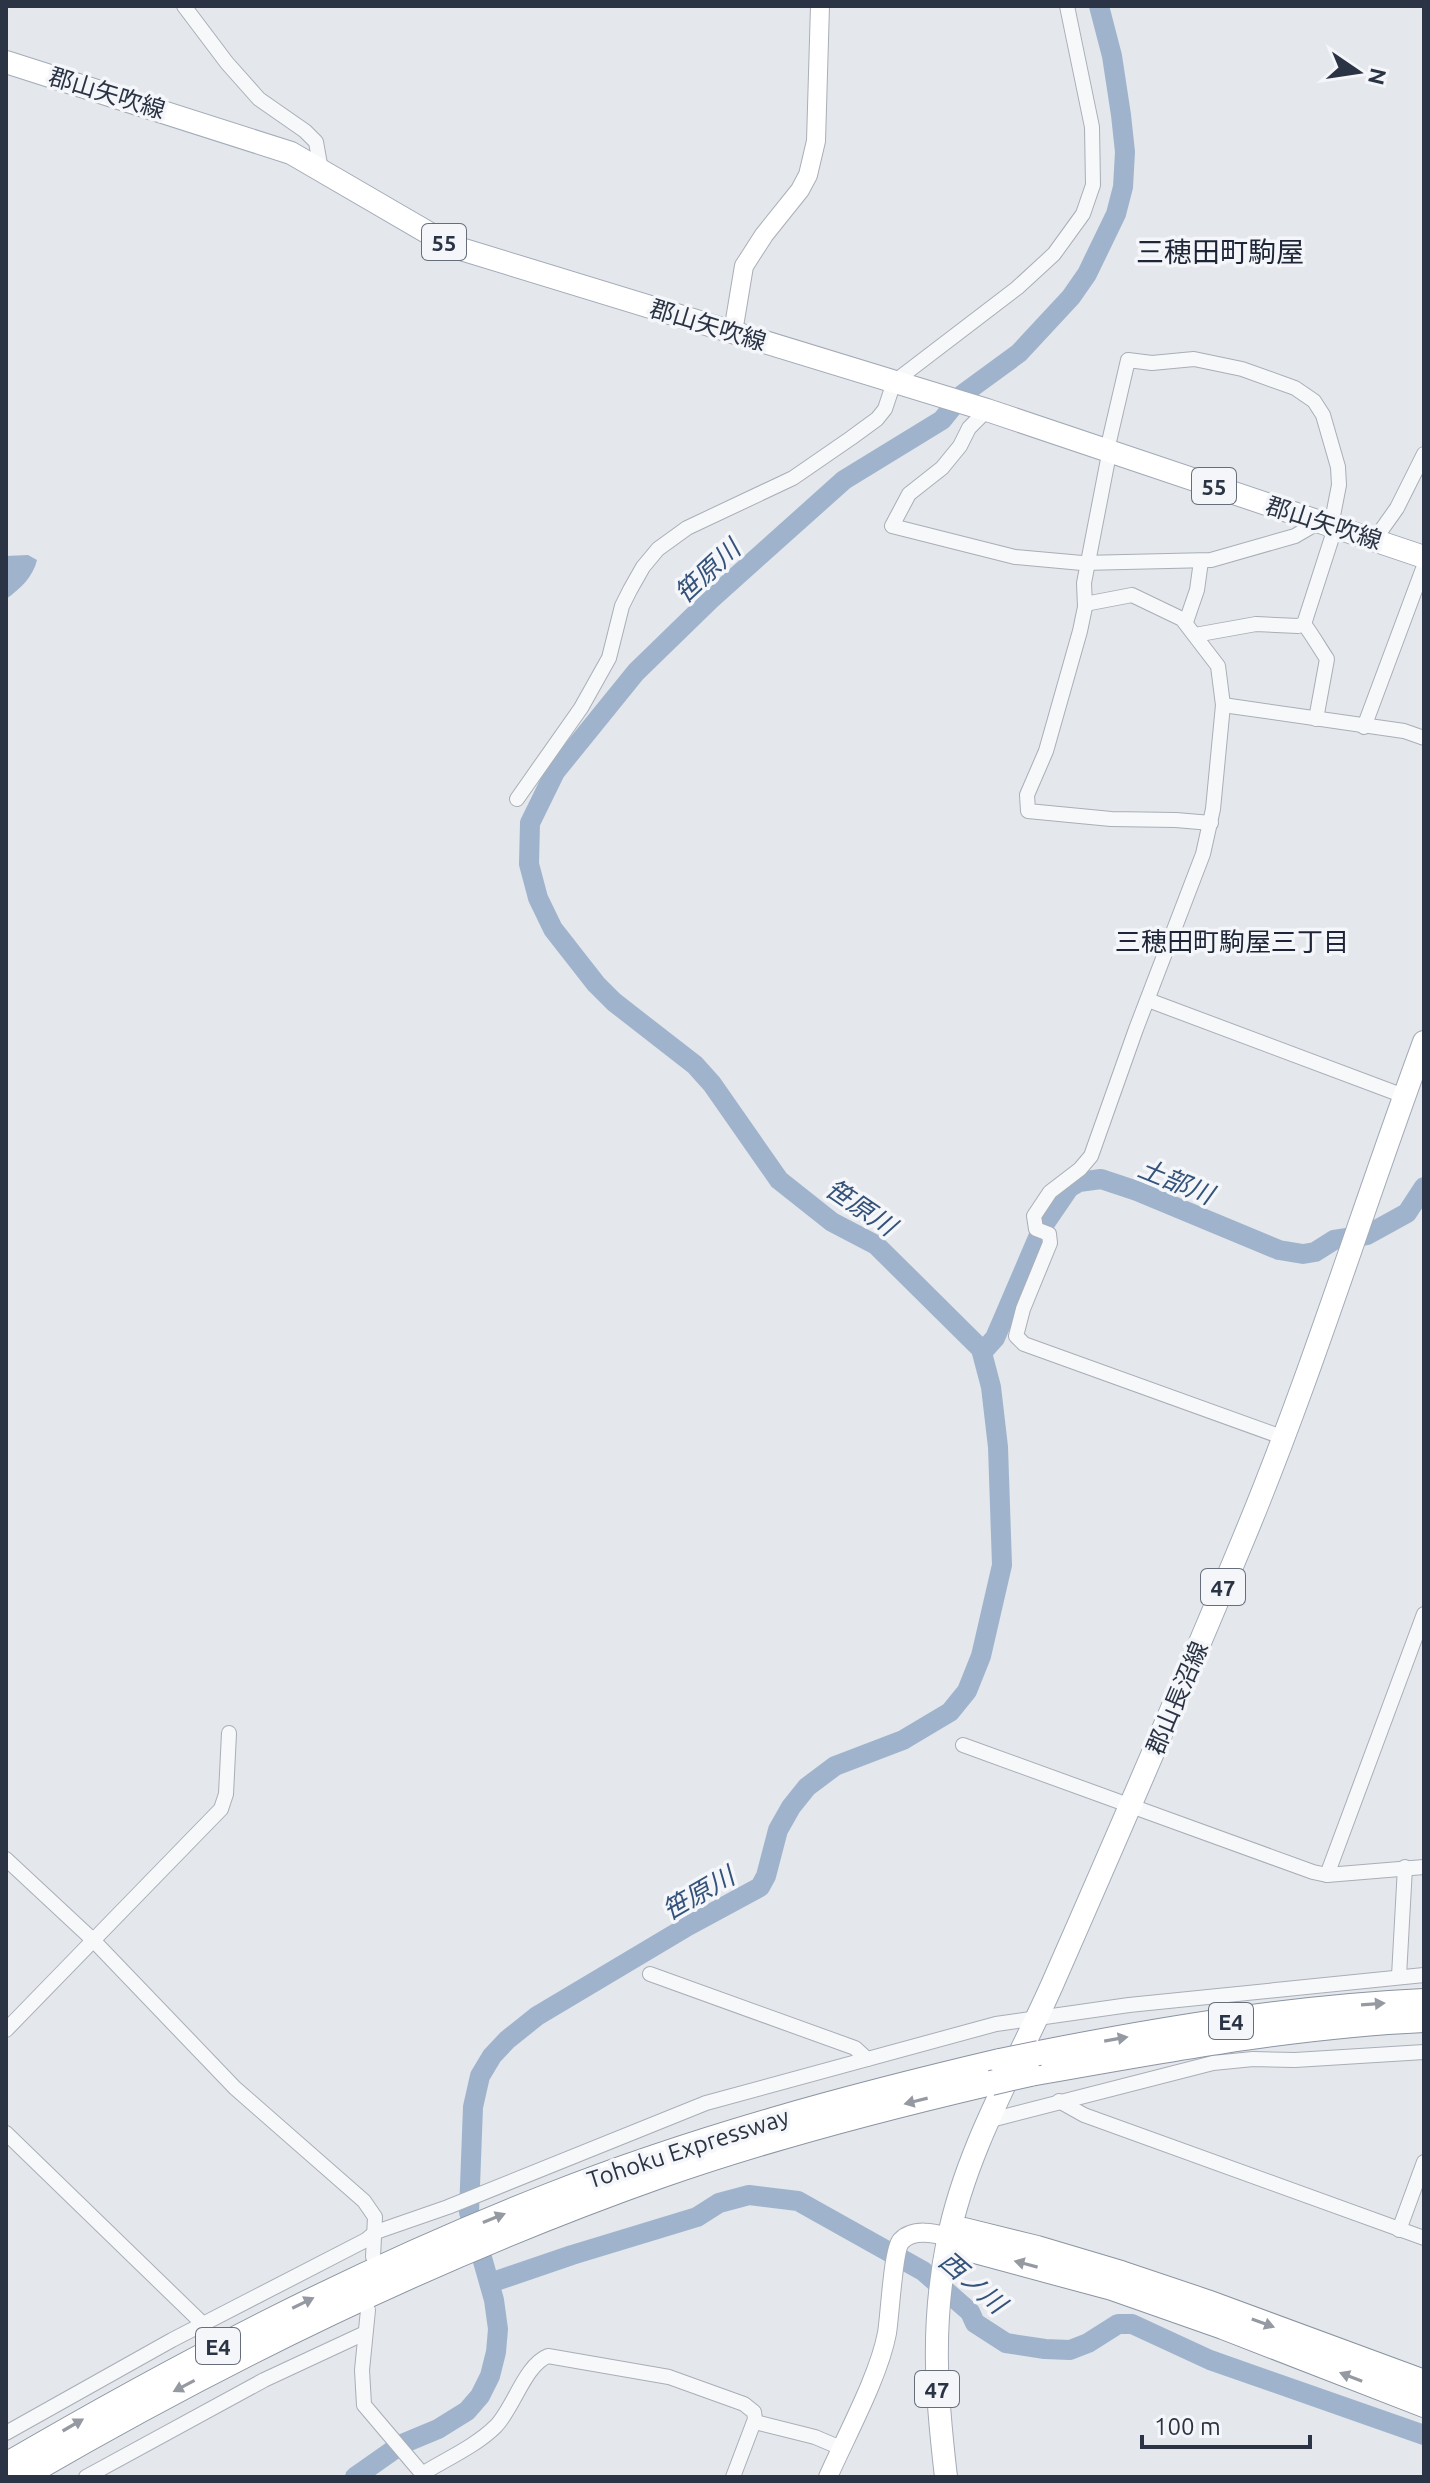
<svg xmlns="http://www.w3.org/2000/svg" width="1430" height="2483" font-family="Ubuntu,'Noto Sans JP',sans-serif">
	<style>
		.water { fill: #9fb4cc }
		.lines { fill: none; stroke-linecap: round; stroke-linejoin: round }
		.river { stroke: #9fb4cc; stroke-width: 20 }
		.street-casing { stroke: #a9aeb7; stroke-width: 16 }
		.secondary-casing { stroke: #a9aeb7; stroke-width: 20 }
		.primary-casing { stroke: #a3abb8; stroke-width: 24 }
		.highway-casing { stroke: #8b94a3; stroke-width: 26 }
		.street { stroke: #f7f8fa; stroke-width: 14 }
		.secondary { stroke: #fff; stroke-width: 18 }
		.primary { stroke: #fff; stroke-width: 22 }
		.highway { stroke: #fff; stroke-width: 24 }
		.highway-bridge-casing { stroke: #8b94a3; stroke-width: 26; stroke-linecap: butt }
		.highway-bridge { stroke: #fff; stroke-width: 24 }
		.oneway { fill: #959aa2 }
		.labels { text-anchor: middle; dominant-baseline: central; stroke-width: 7; stroke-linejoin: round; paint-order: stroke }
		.shield { fill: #f4f6f9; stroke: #676e7b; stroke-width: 2 }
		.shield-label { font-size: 22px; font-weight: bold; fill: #2b3445 }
		.street-label { font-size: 24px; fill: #2b3445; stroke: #f4f6f9 }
		.water-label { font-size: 26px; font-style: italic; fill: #34527a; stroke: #f4f6f9 }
		.neighbourhood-label { font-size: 26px; fill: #1d2536; stroke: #f4f6f9 }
		.quarter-label { font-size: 28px; fill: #1d2536; stroke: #f4f6f9 }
	</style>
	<rect width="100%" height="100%" fill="#e4e7ec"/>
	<path class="water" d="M28 555 37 560C33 577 20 589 6 599V556Z"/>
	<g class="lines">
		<g class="river">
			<path d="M981 1349 986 1348 995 1338 1043 1226 1069 1188 1079 1182 1101 1179 1137 1191 1279 1250 1303 1254 1315 1252 1334 1240 1367 1235 1407 1213 1424 1187"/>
			<path d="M490 2283 572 2255 697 2217 719 2203 749 2195 798 2201 923 2271 970 2312 975 2323 1006 2343 1045 2349 1070 2350 1088 2343 1118 2324H1132L1210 2360 1424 2435"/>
			<path d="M355 2477 402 2444 438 2429 467 2411 480 2396 490 2376 496 2352 498 2329 494 2300 469 2212 473 2107 480 2076 492 2056 507 2040 537 2016 688 1926 760 1887 766 1876 778 1830 791 1807 807 1787 835 1766 903 1740 950 1712 967 1691 981 1656 1002 1565 998 1447 991 1387 981 1349 876 1245 832 1222 779 1180 712 1084 695 1065 614 1002 596 984 553 929 538 898 529 864 530 823 555 772 636 672 710 600 844 480 942 420 963 394 1019 353 1071 297 1087 274 1116 214 1123 187 1125 152 1121 115 1112 56 1099 6"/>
		</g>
		<g class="street-casing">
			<g id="street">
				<path d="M184 6 227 63 259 99 305 131 316 142 321 170"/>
				<path d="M987 410 969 428 960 446 942 468 909 494 892 526 1015 557 1082 563 1211 560 1295 536 1319 522"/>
				<path d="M1375 539 1397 508 1424 454"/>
				<path d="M1085 604 1132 595 1182 619 1218 666 1223 705 1213 809 1203 854 1136 1029 1091 1156 1080 1169 1050 1192 1034 1216 1036 1229 1049 1234 1050 1243 1023 1309 1016 1336 1024 1344 1282 1437"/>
				<path d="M1186 622 1197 590 1201 561"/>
				<path d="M1304 624C1313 636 1319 647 1327 659L1316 719"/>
				<path d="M1195 635 1256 624 1298 626 1304 624 1335 528"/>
				<path d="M1223 705 1404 731 1424 738"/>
				<path d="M1364 727 1424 566"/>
				<path d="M517 799 581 708 609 658 622 606 630 590 643 567 658 549 687 528 793 478 851 438 877 419 885 409 894 382 1017 288 1054 254 1083 214 1093 185 1092 127 1067 6"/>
				<path d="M1211 823 1176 820 1111 819 1028 811 1027 795 1046 751 1080 631 1085 607 1084 583 1109 454 1108 446 1128 360 1152 363 1194 359 1242 369 1295 388 1314 401 1323 415 1338 467 1339 485 1331 526"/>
				<path d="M1148 1000 1404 1096"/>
				<path d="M963 1745 1313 1872 1327 1875 1424 1867"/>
				<path d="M6 1859 93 1940 235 2088 364 2201 375 2217 373 2257"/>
				<path d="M1327 1875 1424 1614"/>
				<path d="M650 1974 855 2048 867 2059"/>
				<path d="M1399 1976 1405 1867"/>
				<path d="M6 2030 221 1809 226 1794 229 1733"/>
				<path d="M1059 2101 1084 2115 1424 2238"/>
				<path d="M991 2120 1213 2063 1253 2059 1295 2060 1424 2052"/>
				<path d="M6 2133 204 2325"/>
				<path d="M1399 2230 1424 2162"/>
				<path d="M368 2310 362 2370 364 2405 425 2477"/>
				<path d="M755 2422 815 2437 841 2448"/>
				<path d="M6 2433 172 2340 366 2240 376 2232 448 2207 706 2103 996 2024 1129 2005 1424 1975"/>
				<path d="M422 2474C446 2459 476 2446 496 2426 514 2407 525 2365 548 2356L669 2377 744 2404 754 2412 755 2419 733 2477"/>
				<path d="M86 2477 264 2380 365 2333"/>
			</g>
		</g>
		<g class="secondary-casing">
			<g id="secondary">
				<path d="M733 332 744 266 764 235 800 190 808 175 816 141 820 6"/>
				<path d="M828 2477C846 2436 879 2376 887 2333 890 2315 893 2250 901 2241 913 2228 935 2233 949 2237"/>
			</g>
		</g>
		<g class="primary-casing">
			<g id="primary">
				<path d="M6 62 291 153 451 246 987 410 1424 557"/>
				<path d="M946 2477C936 2392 931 2325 948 2240 966 2150 1015 2068 1052 1985 1117 1837 1181 1689 1243 1540 1311 1377 1363 1207 1424 1042"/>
			</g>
		</g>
		<g class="highway-casing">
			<g id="highway">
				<path d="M1039 2053C1166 2028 1295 2007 1424 2001"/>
				<path d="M1030 2074C1161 2051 1292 2026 1424 2020"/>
				<path d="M1424 2382 1207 2302 1121 2273 1037 2248 964 2230 949 2237 960 2247 1112 2288 1223 2327 1424 2405"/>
				<path d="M6 2465C181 2363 359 2270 548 2196 695 2138 847 2097 1000 2061"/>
				<path d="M22 2477C226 2358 437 2255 660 2176 768 2138 880 2109 991 2083"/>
			</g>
		</g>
		<use href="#street" class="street"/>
		<use href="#secondary" class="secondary"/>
		<use href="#primary" class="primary"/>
		<use href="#highway" class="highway"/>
		<g class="highway-bridge-casing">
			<g id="highway-bridge">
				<path d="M1000 2061 1039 2053"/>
				<path d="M991 2083 1030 2074"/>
			</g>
		</g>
		<use href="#highway-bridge" class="highway-bridge"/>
	</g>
	<defs><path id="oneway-solid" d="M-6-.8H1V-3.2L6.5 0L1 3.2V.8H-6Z" transform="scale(2)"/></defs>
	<g class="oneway">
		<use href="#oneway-solid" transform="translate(1373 2004) rotate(-4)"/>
		<use href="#oneway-solid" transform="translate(1116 2039) rotate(-10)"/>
		<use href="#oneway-solid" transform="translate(916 2101) rotate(166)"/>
		<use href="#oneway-solid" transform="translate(494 2218) rotate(-22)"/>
		<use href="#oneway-solid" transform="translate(1026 2264) rotate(-165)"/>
		<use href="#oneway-solid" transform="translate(303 2303) rotate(-26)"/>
		<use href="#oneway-solid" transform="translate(1263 2323) rotate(20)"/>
		<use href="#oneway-solid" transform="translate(1351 2377) rotate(-159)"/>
		<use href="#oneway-solid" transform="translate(184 2386) rotate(152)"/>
		<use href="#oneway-solid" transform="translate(73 2425) rotate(-30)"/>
	</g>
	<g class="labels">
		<g class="shield">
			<rect x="422" y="224" width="44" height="36" rx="6"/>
			<rect x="1192" y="468" width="44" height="36" rx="6"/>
			<rect x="1201" y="1569" width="44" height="36" rx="6"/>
			<rect x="1209" y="2003" width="44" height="36" rx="6"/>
			<rect x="196" y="2328" width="44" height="36" rx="6"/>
			<rect x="915" y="2371" width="44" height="36" rx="6"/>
		</g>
		<g class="shield-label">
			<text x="444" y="242">55</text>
			<text x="1214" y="486">55</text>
			<text x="1223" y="1587">47</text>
			<text x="1231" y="2021">E4</text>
			<text x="218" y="2346">E4</text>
			<text x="937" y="2389">47</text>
		</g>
		<g class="street-label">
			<text transform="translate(107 93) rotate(17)">郡山矢吹線</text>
			<text transform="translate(708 325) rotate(17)">郡山矢吹線</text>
			<text transform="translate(1324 523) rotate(18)">郡山矢吹線</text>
			<text transform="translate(1177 1698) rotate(-67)">郡山長沼線</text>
			<text transform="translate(688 2148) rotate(-18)">Tohoku Expressway</text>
		</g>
		<g class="water-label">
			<text transform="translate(707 571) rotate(-43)">笹原川</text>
			<text transform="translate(1176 1181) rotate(22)">土部川</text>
			<text transform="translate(861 1207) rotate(34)">笹原川</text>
			<text transform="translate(698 1893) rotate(-30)">笹原川</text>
			<text transform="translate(973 2282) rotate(41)">西ノ川</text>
		</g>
		<g class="neighbourhood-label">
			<text x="1232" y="941">三穂田町駒屋三丁目</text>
		</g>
		<g class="quarter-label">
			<text x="1220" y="251">三穂田町駒屋</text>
		</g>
	</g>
	<rect width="1430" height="2483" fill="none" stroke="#2b3445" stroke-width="16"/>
	<g transform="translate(1358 72) rotate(103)" stroke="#f4f6f9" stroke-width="6" paint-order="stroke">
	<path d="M0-6L14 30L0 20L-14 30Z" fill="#2b3445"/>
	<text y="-12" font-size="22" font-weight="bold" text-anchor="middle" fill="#2b3445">N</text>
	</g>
	<path d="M1142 2435v12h168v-12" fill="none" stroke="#2b3445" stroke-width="4"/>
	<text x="1154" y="2435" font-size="24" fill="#2b3445" stroke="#f4f6f9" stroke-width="6" paint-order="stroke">100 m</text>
</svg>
